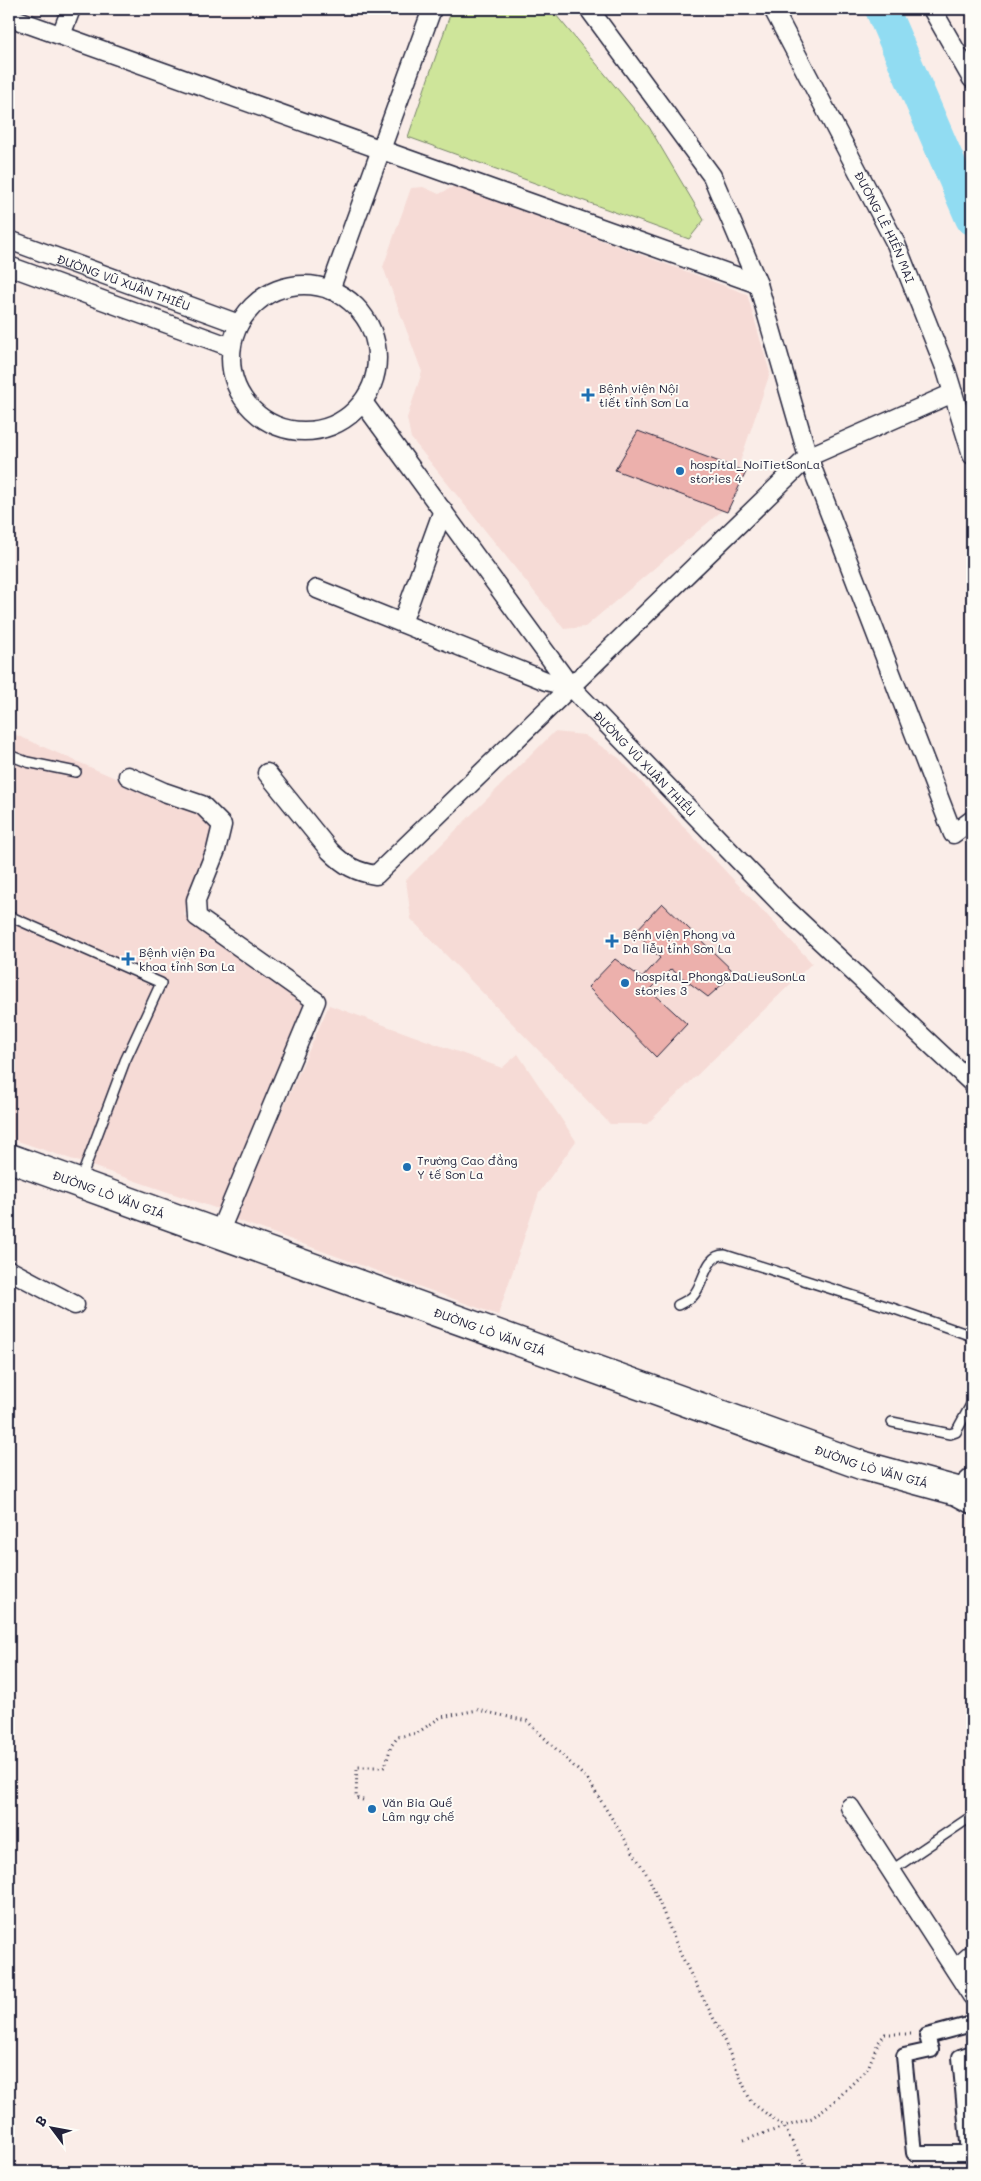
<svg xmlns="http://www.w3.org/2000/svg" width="981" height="2181" font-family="Mali,sans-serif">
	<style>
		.built { fill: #f6dbd6 }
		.green { fill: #cee59a; stroke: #78846a }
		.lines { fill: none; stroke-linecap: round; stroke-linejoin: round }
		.river { stroke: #91dcf2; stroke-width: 34 }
		.building { fill: #ecb0ac; stroke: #22223b }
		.service-casing { stroke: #22223b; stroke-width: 12 }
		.pedestrian-casing { stroke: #22223b; stroke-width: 18 }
		.minor-casing { stroke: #22223b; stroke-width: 21 }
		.trunk-casing { stroke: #22223b; stroke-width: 31 }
		.path { stroke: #22223b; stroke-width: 3; stroke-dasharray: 1 4; stroke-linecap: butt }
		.service { stroke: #fdfcf7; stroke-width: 9 }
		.pedestrian { stroke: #fdfcf7; stroke-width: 14 }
		.minor { stroke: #fdfcf7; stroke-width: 18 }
		.trunk { stroke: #fdfcf7; stroke-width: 28 }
		.poi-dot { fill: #1f6fb2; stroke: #fdfcf7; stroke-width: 2 }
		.labels { text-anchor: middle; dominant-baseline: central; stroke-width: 4; stroke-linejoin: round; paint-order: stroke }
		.street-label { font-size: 12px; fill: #22223b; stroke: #fdfcf7 }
		.poi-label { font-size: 12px; fill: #22223b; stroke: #fdfcf7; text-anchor: start }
	</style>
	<rect width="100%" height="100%" fill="#faede8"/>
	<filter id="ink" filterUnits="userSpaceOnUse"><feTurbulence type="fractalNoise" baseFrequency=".02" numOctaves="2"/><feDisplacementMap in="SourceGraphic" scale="10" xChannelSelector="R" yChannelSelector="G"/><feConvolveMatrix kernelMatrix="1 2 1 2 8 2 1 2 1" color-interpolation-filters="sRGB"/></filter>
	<g filter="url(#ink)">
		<g class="built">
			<path d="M455 186 747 294 770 373 724 509 585 627 564 629 411 438 407 418 422 372 383 267 411 188 423 187 439 194Z"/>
			<path d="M9 732 196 813 210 826 209 848 184 915 310 1003 221 1210 9 1138Z"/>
			<path d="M554 732 584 735 619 758 812 963 647 1124H610L411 919 406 880Z"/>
			<path d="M329 1005 502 1068 518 1054 576 1141 539 1193 498 1315 234 1219Z"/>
		</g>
		<path class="green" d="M452 9H551L649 127 704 220 689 239 408 137Z"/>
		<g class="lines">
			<path class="river" d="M882 9 972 218"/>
		</g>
		<g class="building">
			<path d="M638 431 746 472 727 512 615 470Z"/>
			<path d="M662 903 735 973 708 997 671 969 650 990 687 1024 656 1057 588 987 615 959 642 978 660 958 635 932Z"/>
		</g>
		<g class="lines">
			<g class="service-casing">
				<g id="service">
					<path d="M9 755 27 762 76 772"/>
					<path d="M9 916 161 983 125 1061 80 1181"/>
					<path d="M678 1305C682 1303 688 1300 692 1297 705 1285 704 1254 725 1255L892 1308 972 1336"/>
					<path d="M892 1422 950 1434 956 1432 972 1403"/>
					<path d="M892 1870 972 1816"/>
				</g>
			</g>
			<g class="pedestrian-casing">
				<path id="pedestrian" d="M972 2024 927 2036 931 2050 904 2056 914 2153H969L960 2057 972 2053"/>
			</g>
			<g class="minor-casing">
				<g id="minor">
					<path d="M589 9 712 176 758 284 808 457 953 834 972 820"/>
					<path id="s1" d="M773 9 896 244 946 370 972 455"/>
					<path d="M932 9 972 79"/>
					<path d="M9 17 758 284"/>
					<path d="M61 35 71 9"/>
					<path id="s2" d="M9 240 239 324"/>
					<path d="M9 266 231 347"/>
					<circle cx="304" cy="358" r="73"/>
					<path d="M330 290 432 9"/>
					<path id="s3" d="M363 402 571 687 781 904 972 1083"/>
					<path d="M317 589 546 681 571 687"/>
					<path d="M402 623 443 510"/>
					<path d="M267 773 330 851C344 865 356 872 376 875L808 457 953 393"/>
					<path d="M128 776 164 792 202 805 222 825 216 850 196 900 197 917 316 1001 219 1233"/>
					<path d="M9 1270 75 1305"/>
					<path d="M957 1491 972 1477"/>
					<path d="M850 1807 972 1996"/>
					<path d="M955 1969 972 1954"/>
				</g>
			</g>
			<g class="trunk-casing">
				<g id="trunk">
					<path id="s4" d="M9 1158 861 1465 957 1491 972 1499"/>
				</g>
			</g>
			<g class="path">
				<path d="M363 1800 356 1798 357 1767H385L391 1746 398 1737 417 1733 441 1717 478 1710 527 1721 588 1780 649 1878 681 1955 719 2029 751 2102 784 2127 809 2172"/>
				<path d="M744 2140 812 2118 837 2099 868 2068 878 2043 885 2034H914"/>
			</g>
			<use href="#service" class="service"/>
			<use href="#pedestrian" class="pedestrian"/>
			<use href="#minor" class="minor"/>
			<use href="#trunk" class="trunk"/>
		</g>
	</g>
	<g class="poi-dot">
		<path d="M585.5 387.5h5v5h5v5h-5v5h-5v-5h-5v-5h5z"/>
		<circle cx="680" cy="471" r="5"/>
		<path d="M609.5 933.5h5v5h5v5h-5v5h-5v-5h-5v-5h5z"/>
		<path d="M125.5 951.5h5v5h5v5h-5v5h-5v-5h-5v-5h5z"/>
		<circle cx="625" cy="983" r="5"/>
		<circle cx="407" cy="1167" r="5"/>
		<circle cx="372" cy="1809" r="5"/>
	</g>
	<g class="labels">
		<g class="street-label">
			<text stroke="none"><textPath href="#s1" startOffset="245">ĐƯỜNG LÊ HIẾN MAI</textPath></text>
			<text stroke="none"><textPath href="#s2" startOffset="122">ĐƯỜNG VŨ XUÂN THIỀU</textPath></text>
			<text stroke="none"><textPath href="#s3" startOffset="459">ĐƯỜNG VŨ XUÂN THIỀU</textPath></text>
			<text stroke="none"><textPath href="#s4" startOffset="106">ĐƯỜNG LÒ VĂN GIÁ</textPath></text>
			<text stroke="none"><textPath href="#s4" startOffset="511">ĐƯỜNG LÒ VĂN GIÁ</textPath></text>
			<text stroke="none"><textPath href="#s4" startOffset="916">ĐƯỜNG LÒ VĂN GIÁ</textPath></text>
		</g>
		<g class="poi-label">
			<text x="599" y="388">Bệnh viện Nội<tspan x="599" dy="14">tiết tỉnh Sơn La</tspan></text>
			<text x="690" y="464">hospital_NoiTietSonLa<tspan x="690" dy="14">stories 4</tspan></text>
			<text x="623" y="934">Bệnh viện Phong và<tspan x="623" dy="14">Da liễu tỉnh Sơn La</tspan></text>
			<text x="139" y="952">Bệnh viện Đa<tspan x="139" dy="14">khoa tỉnh Sơn La</tspan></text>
			<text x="635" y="976">hospital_Phong&amp;DaLieuSonLa<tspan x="635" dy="14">stories 3</tspan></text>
			<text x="417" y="1160">Trường Cao đẳng<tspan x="417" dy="14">Y tế Sơn La</tspan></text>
			<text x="382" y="1802">Văn Bia Quế<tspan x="382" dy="14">Lâm ngự chế</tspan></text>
		</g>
	</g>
	<rect width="981" height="2181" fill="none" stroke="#fdfcf7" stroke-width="30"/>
	<rect x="15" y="15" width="951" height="2151" fill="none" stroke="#22223b" stroke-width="2" filter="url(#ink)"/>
	<g transform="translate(52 2128) rotate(302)" stroke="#fdfcf7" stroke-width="4" paint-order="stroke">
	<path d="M0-4L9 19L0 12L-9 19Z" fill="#22223b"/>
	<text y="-8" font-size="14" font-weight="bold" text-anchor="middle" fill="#22223b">B</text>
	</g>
</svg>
